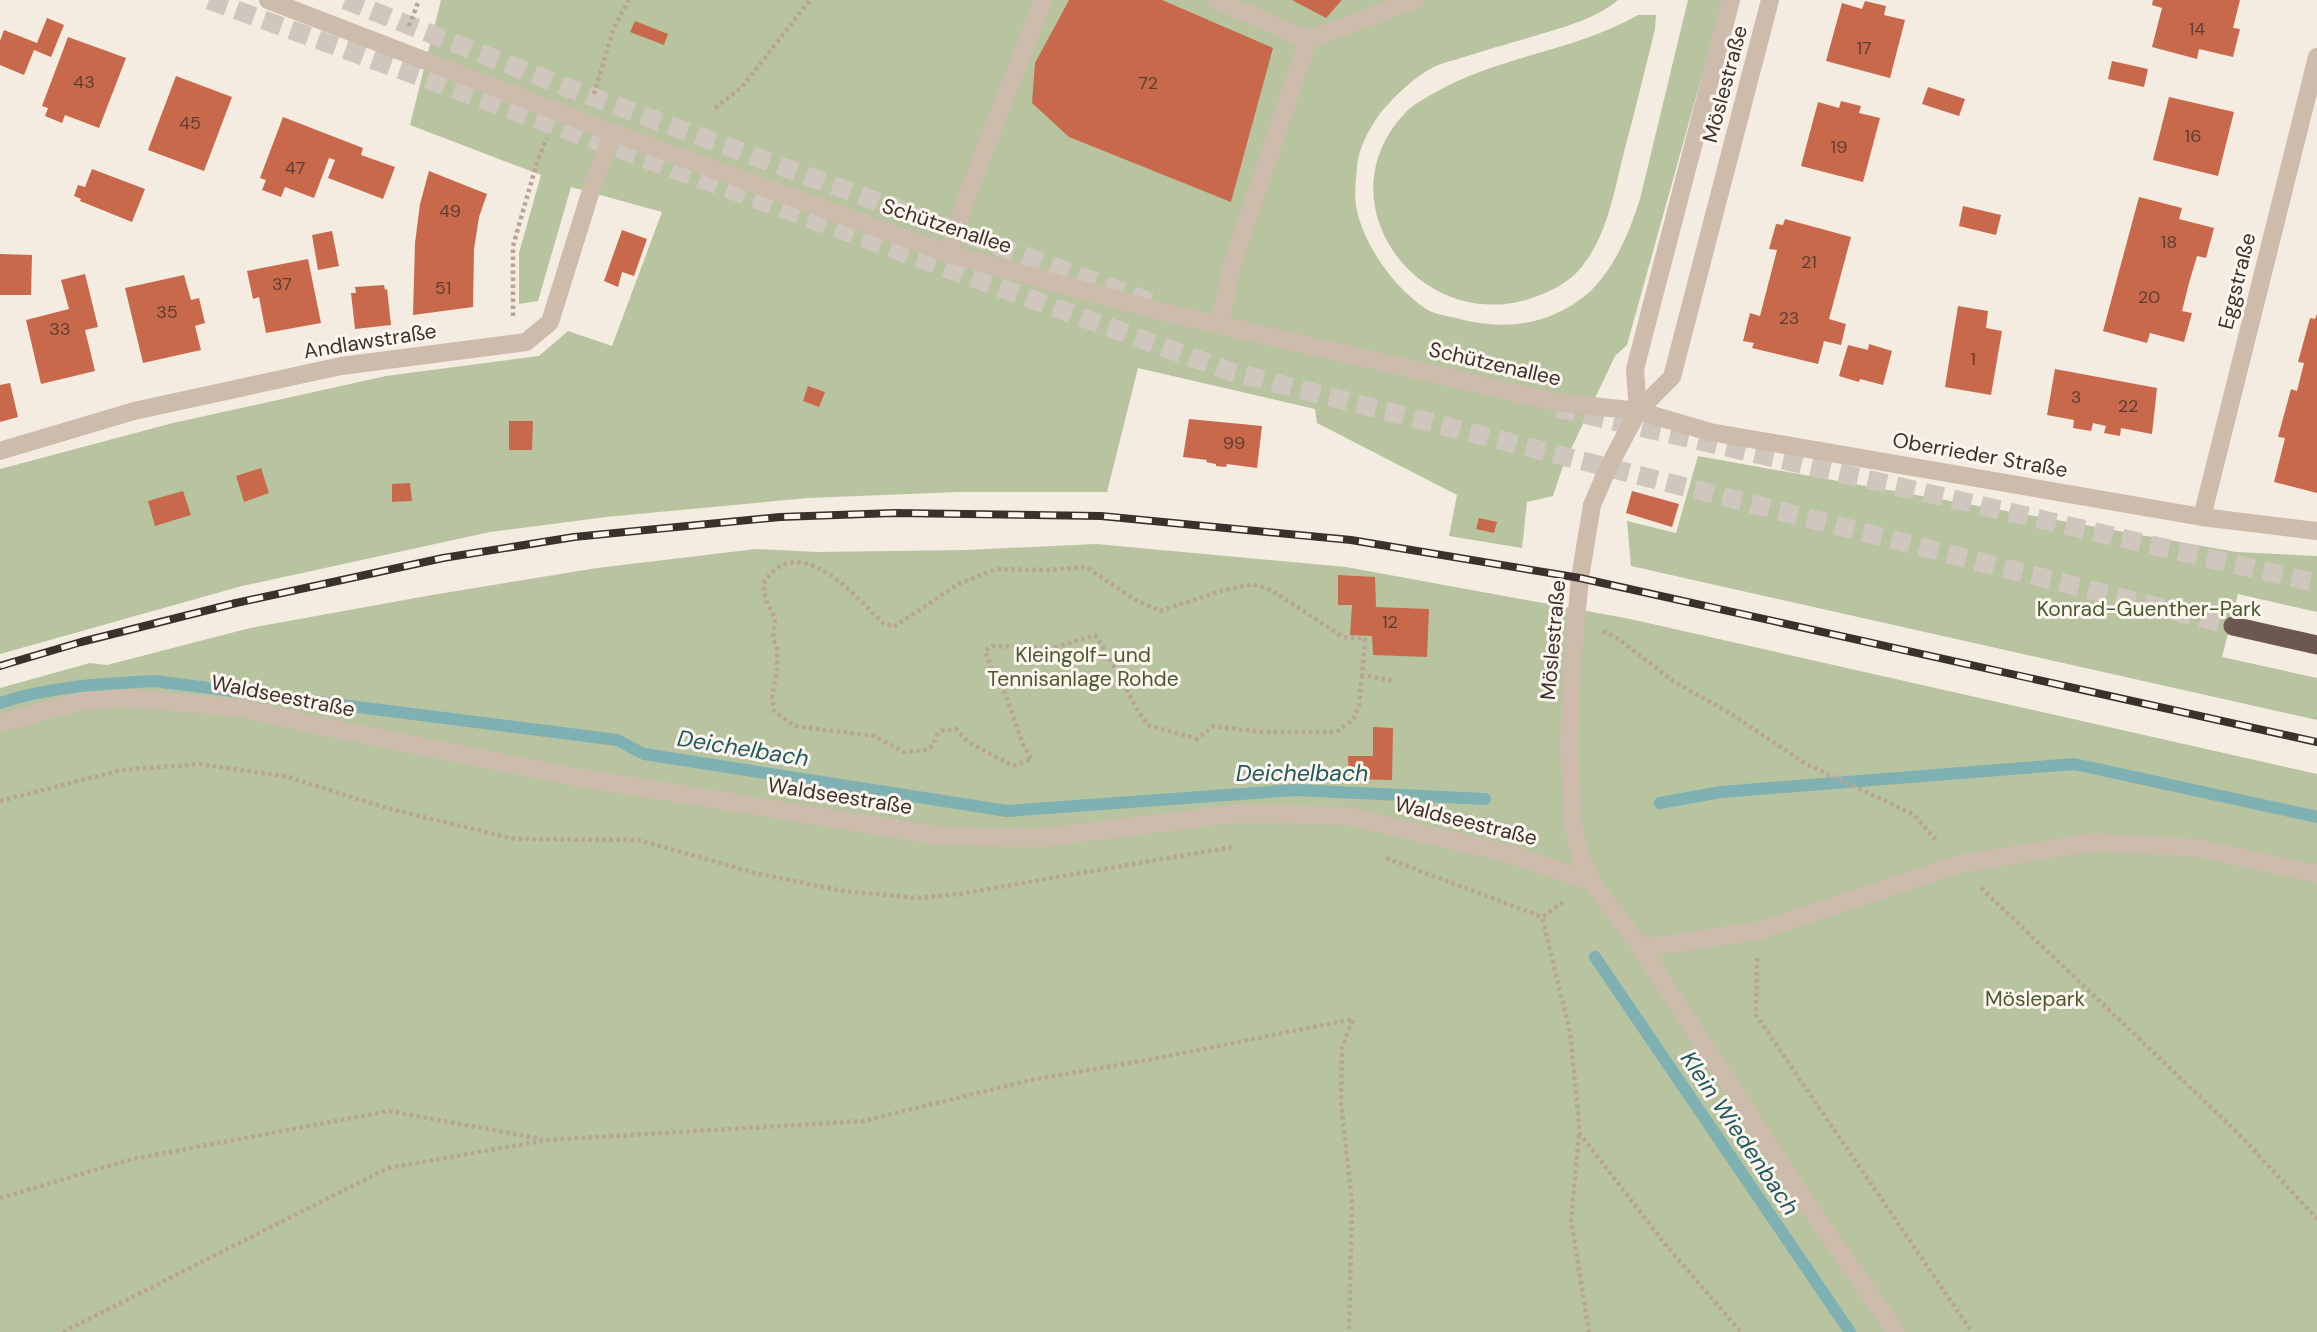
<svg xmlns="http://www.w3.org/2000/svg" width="2317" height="1332" font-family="'DM Sans',sans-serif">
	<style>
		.green { fill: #b8c4a0 }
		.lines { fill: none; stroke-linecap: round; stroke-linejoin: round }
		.stream { stroke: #7fb0b2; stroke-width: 12 }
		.building { fill: #c8694b }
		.trunk-tunnel { stroke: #cfc6bd; stroke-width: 19; stroke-dasharray: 19 10; stroke-linecap: butt }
		.path { stroke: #b9a596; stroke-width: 4.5; stroke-dasharray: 3.5 3.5; stroke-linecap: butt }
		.service { stroke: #cdbbac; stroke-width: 18 }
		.minor { stroke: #cdbbac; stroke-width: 18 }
		.trunk { stroke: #6c584f; stroke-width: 19 }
		.rail-casing { stroke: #3b302b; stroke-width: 8 }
		.rail { stroke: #fbf5ee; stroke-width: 5; stroke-dasharray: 16; stroke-linecap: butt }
		.labels { text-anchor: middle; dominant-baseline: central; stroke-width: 6; stroke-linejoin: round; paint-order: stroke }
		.number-label { font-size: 18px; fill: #5e3e33 }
		.street-label { font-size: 21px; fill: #3b302b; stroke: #fbf5ee }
		.park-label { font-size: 21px; fill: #4a5a2e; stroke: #fbf5ee }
		.water-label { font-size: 23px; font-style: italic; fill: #1f5a5e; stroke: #fbf5ee }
	</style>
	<rect width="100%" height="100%" fill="#f4ebe1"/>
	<g class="green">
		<path d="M441 0H1618C1599 16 1574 24 1551 31 1522 40 1493 48 1464 57 1455 60 1444 62 1434 67 1414 77 1397 94 1382 111 1370 127 1358 148 1357 168 1356 180 1354 194 1356 206 1363 244 1393 287 1426 309 1434 314 1447 316 1456 318 1503 331 1548 326 1586 295 1614 271 1629 233 1640 199L1688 0H1723L1627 345 1615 356 1563 466 1553 496 1527 502 1522 548 1449 536 1457 495 1317 423 1315 409 1138 368 1107 492H959L808 498 606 517 490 532 242 586 0 654V469L173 423 386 376 539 356 568 331 612 346 662 212 571 187 538 301 519 304V253L541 175 410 125Z"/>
		<path d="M1638 15H1656L1655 29C1645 70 1635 111 1624 152 1615 188 1608 231 1586 261 1575 278 1558 288 1540 295 1426 342 1318 206 1405 113 1413 104 1426 98 1436 92 1499 56 1575 51 1638 15Z"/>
		<path d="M1698 456 2236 552 2317 556V612L2238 594 2222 657 2317 678V720L1631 566 1627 521 1676 533Z"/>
		<path d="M1096 544 1346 567 1630 619 2317 774V1332H0V688L90 663 107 665 250 628 432 595 597 568 756 549 817 552 966 550Z"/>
	</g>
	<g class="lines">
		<g class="stream">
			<path d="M0 703C50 686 102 684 154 681L617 740 644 754 1007 811 1295 790 1485 799"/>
			<path d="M1660 803 1721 792 2074 764 2317 817"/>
			<path d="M1595 957 1850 1332"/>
		</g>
	</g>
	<g class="building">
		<path d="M1069 0H1162L1273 48 1231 202 1069 137 1032 103 1035 63Z"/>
		<path d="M1292 0H1342L1326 18Z"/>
		<path d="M2153 0H2240L2233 28 2240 29 2233 57 2199 49 2197 59 2152 47 2162 8 2152 5Z"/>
		<path d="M1865 1 1886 6 1884 15 1905 20 1890 78 1826 61 1842 3 1862 9Z"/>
		<path d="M47 18 64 25 51 57 34 50 24 75 0 65V41L4 30 37 43Z"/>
		<path d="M635 21 668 34 664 45 630 32Z"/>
		<path d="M68 37 126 58 99 128 65 115 62 123 45 116 48 108 42 106Z"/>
		<path d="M2112 61 2148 69 2144 87 2108 79Z"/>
		<path d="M176 76 232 97 204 171 148 150Z"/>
		<path d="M1928 87 1965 99 1959 116 1922 104Z"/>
		<path d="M2169 97 2234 112 2218 176 2153 160Z"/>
		<path d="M1841 101 1861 106 1859 113 1880 118 1863 182 1801 166 1818 102 1839 108Z"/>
		<path d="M283 117 363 148 361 155 395 167 383 199 328 178 335 160 329 158 314 198 285 187 281 197 262 190 266 180 260 178Z"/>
		<path d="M92 169 145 189 132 222 80 201 81 199 74 196 78 185 85 187Z"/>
		<path d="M429 171 487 194 479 217 474 249 473 307 413 315 415 243 420 204Z"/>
		<path d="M2139 197 2182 208 2179 219 2214 228 2206 258 2197 256 2189 283 2182 311 2192 313 2184 342 2150 333 2147 343 2103 331Z"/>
		<path d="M1963 206 2001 215 1996 235 1959 226Z"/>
		<path d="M1785 219 1851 237 1829 319 1846 324 1841 345 1824 341 1818 364 1752 348 1754 343 1743 341 1750 313 1760 316 1777 250 1769 249 1776 224 1783 225Z"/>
		<path d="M622 230 647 239 634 276 622 272 618 287 604 281Z"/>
		<path d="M332 231 339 266 318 270 312 235Z"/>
		<path d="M0 254 32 255 31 295H0Z"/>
		<path d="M308 259 321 323 266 333 259 297 253 299 247 271Z"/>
		<path d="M85 274 98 327 85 330 95 371 41 384 26 320 69 309 61 280Z"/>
		<path d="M184 275 191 300 199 298 205 323 195 326 201 350 143 363 125 288Z"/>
		<path d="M384 285 385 290 387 289 391 325 355 329 351 293H356L355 287Z"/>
		<path d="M1958 306 1988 311 1986 328 2002 331 1991 395 1945 387Z"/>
		<path d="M2317 314V493L2274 482 2285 438 2278 437 2291 389 2297 391 2304 363 2298 362 2310 318 2315 319Z"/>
		<path d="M1869 344 1892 351 1883 385 1860 379 1859 382 1839 376 1848 345 1868 350Z"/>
		<path d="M2055 369 2157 388 2152 434 2121 428 2120 436 2104 433 2106 426 2093 423 2091 431 2073 428 2074 420 2047 415Z"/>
		<path d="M10 383 18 417 0 422V385Z"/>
		<path d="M808 386 825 392 819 407 803 401Z"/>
		<path d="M1189 419 1262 426 1257 468 1227 464 1226 467 1216 466V464L1206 462 1207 460 1183 457Z"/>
		<path d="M509 421H533L532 450H509Z"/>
		<path d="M261 468 269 493 244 502 236 476Z"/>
		<path d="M410 483 412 501 392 502V484Z"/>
		<path d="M183 491 191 515 155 526 148 501Z"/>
		<path d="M1632 491 1679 504 1672 527 1626 513Z"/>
		<path d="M1479 518 1497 522 1494 533 1476 529Z"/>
		<path d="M1338 575 1375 577 1376 607 1429 609 1427 657 1373 655 1372 636 1350 635 1352 605H1338Z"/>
		<path d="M1373 727 1393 728 1392 780 1349 779 1348 756H1373Z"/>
	</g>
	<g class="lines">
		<g class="trunk-tunnel">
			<path d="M209 0 1232 372 2233 626"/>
			<path d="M345 0 571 89 1153 303"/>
			<path d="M1557 408 2317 583"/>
		</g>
		<g class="path">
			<path d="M409 26 419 0"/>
			<path d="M594 94 614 27 629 0"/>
			<path d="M715 108 742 87 810 0"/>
			<path d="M513 316V246L537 162 547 138"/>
			<path d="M1603 631 1617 638 1673 681 1733 715 1806 764 1913 814 1937 841"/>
			<path d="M1362 675 1359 705 1354 719 1336 732H1261L1213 726 1197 739 1147 725C1128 695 1114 664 1095 635L1054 648 992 646 985 651 996 681 1005 693 1024 747 1032 759 1013 766 968 742 956 729 941 731 936 736 933 745 927 750 904 752 874 736 794 726 774 711 772 697 777 671V649L773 638 775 619 766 601 763 584C769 576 774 568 783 565 817 550 860 601 883 623L894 627 958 584 997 569 1047 570 1086 567 1134 599 1160 611 1221 591 1252 584 1271 590 1343 637 1365 639 1362 675 1393 681"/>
			<path d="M0 801 121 770 200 764 289 777 386 808 515 839 639 840 755 873 843 891 917 898 959 894 1232 847"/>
			<path d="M1386 858 1542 917"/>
			<path d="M1981 888 2238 1133 2317 1219"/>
			<path d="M1563 902 1542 917 1570 1032 1580 1134 1665 1244 1741 1332"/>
			<path d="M1757 958 1756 1015 1972 1332"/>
			<path d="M1579 1135 1571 1220 1589 1332"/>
			<path d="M0 1198 132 1159 389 1111 542 1139"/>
			<path d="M63 1332 388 1168 547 1140 863 1121 1031 1080 1153 1059 1353 1019 1342 1047 1341 1102 1352 1202 1349 1332"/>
		</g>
		<g class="service">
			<path d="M1216 0 1308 40"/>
			<path d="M949 254 966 199 1043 0"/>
			<path d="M1220 324 1231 269 1308 40 1415 0"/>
			<path d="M0 723 82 701 129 698 241 708 315 725 570 776 941 836 1039 838 1241 813 1347 816 1510 854 1592 882"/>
			<path d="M1641 948 1807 1204 1896 1332"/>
		</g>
		<g class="minor">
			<path d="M268 0 613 133 949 254 1163 312 1556 402 1638 411 1710 432 2202 517 2317 531"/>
			<path d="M1770 0 1672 377 1638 411 1608 468 1592 505 1580 578 1572 664 1569 748 1573 824 1580 856 1592 882 1641 948 1757 931 1959 864 2093 842 2198 848 2317 874"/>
			<path d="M1638 411 1635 369 1731 0"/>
			<path d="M0 451 134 411 341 366 526 342 550 322 594 181 613 133"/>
			<path d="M2202 517 2317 57"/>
		</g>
		<path class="trunk" d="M2233 626 2317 645"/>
		<g class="rail-casing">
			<path id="rail" d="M0 666 81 642 236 603 443 558 574 537 780 517 894 513 1101 516 1351 540 1580 578 2317 742"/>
		</g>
		<use href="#rail" class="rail"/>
	</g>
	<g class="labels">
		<g class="number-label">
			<text x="2197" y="29">14</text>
			<text x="1864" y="48">17</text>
			<text x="84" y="82">43</text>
			<text x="1148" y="83">72</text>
			<text x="190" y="123">45</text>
			<text x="2193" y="136">16</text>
			<text x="1839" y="147">19</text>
			<text x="295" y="168">47</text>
			<text x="450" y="211">49</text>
			<text x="2169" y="242">18</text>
			<text x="1809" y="262">21</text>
			<text x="282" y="284">37</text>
			<text x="443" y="288">51</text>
			<text x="2149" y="297">20</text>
			<text x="167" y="312">35</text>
			<text x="1789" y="318">23</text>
			<text x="60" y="329">33</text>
			<text x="1973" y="359">1</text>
			<text x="2076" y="397">3</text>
			<text x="2128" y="406">22</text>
			<text x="1234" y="443">99</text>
			<text x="1390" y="622">12</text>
		</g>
		<g class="street-label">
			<text transform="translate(1725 84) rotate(-75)">Möslestraße</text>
			<text transform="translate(947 226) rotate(18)">Schützenallee</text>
			<text transform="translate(2237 281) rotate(-76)">Eggstraße</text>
			<text transform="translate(370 341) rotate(-9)">Andlawstraße</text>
			<text transform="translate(1495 364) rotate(13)">Schützenallee</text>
			<text transform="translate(1980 455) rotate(10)">Oberrieder Straße</text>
			<text transform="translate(1553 640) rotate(-85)">Möslestraße</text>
			<text transform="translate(283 696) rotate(11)">Waldseestraße</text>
			<text transform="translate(840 796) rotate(9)">Waldseestraße</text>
			<text transform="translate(1466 821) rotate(14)">Waldseestraße</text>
		</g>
		<g class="park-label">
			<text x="2149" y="609">Konrad-Guenther-Park</text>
			<text x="1083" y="655">Kleingolf- und<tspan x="1083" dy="24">Tennisanlage Rohde</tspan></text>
			<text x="2035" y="999">Möslepark</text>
		</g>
		<g class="water-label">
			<text transform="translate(743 748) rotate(9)">Deichelbach</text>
			<text x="1302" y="773">Deichelbach</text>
			<text transform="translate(1740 1133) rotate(56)">Klein Wiedenbach</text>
		</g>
	</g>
</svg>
